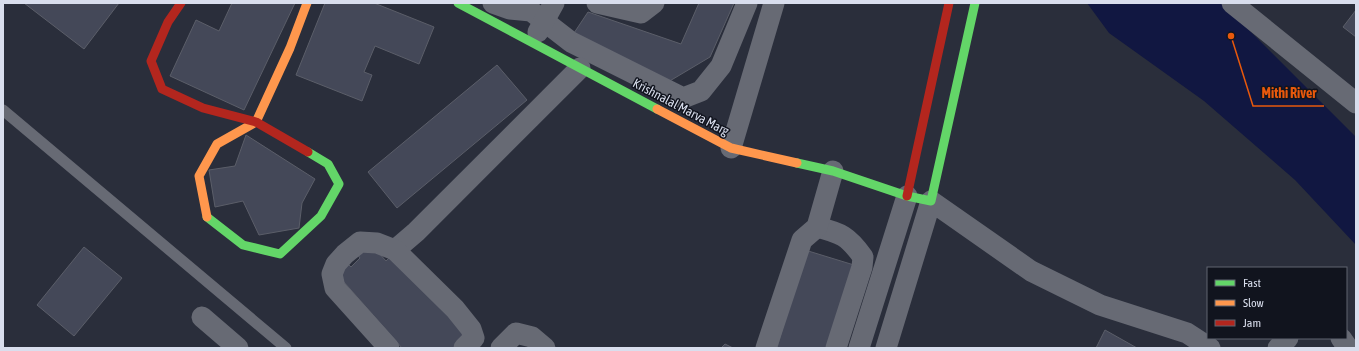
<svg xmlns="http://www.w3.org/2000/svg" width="1359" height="351" font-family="'Asap Condensed',sans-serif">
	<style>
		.water { fill: #111741 }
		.building { fill: #444858; stroke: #5b5e69 }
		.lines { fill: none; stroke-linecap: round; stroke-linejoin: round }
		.lane { stroke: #676a74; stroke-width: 11 }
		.street { stroke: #676a74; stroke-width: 21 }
		.fast { stroke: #63d668; stroke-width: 9 }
		.slow { stroke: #ff974d; stroke-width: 9 }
		.jam { stroke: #b3261e; stroke-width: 9 }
		.labels { text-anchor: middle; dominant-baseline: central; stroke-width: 3; stroke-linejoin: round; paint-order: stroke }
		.street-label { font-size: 13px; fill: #d9deed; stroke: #11141e }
		.leader { fill: none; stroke: #e8590c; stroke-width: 1.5 }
		.callout-dot { fill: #e8590c; stroke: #11141e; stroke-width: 1.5 }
		.callout-label { font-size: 14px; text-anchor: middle; font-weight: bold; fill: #e8590c; stroke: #11141e; stroke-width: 3; stroke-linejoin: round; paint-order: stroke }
	</style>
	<rect width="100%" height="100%" fill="#2a2e3b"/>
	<path class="water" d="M1087 3H1222L1356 137V245L1295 180 1204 101 1109 33Z"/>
	<g class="building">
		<path d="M24 3H119L84 49Z"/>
		<path d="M232 3H295L244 110 170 76 196 20 219 31Z"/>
		<path d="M325 3H374L434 27 419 64 375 46 364 72 372 75 362 101 296 75Z"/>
		<path d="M699 3H734L710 57 668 82 570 39 588 12 681 44Z"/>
		<path d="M1356 10V37L1343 27Z"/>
		<path d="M497 65 527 100 397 208 368 172Z"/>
		<path d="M246 135 315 179 302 203 299 228 259 235 243 201 215 207 209 170 235 166Z"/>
		<path d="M370 243 386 261 393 254 467 337 455 348H402L336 273 347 263 351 267 360 258 357 254Z"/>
		<path d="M84 247 122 278 74 336 37 305Z"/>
		<path d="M805 250 854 265 830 348H777Z"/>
		<path d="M1105 330 1137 348H1096Z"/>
		<path d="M725 344 733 348H721Z"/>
	</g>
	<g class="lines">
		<path class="lane" d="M3 110 286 348"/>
		<g class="street">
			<path d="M493 3 510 9 531 11 571 42 683 98 701 91 721 66 747 3"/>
			<path d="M597 3 641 13 654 3"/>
			<path d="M1232 3 1356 103"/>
			<path d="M538 32 554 3"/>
			<path d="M731 148 774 3"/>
			<path d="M817 227C841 233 848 236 863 257L862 267 836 348"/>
			<path d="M395 250 416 232 580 68"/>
			<path d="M202 317 238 348"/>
			<path d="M1341 338 1348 348"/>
			<path d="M389 348 335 288 332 274 336 264 345 254 360 242 377 243 395 250 455 309 471 329 474 338 464 348"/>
			<path d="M501 348 516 333 532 337 545 348"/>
			<path d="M766 348 802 240 817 227 833 171"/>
			<path d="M859 348 907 196"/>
			<path d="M886 348 931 201 1031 271 1100 305 1187 333 1210 348"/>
			<path d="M1278 348 1288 338"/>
		</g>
		<g class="fast">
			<path d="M458 3 657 109"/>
			<path d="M797 163 833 171 907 196 931 201 975 3"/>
			<path d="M207 217 243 245 280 254 321 216 339 184 328 164 308 152"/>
		</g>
		<g class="slow">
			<path d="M657 109 731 148 797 163"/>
			<path d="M207 217 199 176 217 144 256 122 290 48 307 3"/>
		</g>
		<g class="jam">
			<path d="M181 3 168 22 151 61 162 89 203 108 256 122 308 152"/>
			<path d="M907 196 949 3"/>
		</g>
	</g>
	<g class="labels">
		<g class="street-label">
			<text transform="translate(681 107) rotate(28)">Krishnalal Marva Marg</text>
		</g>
	</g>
	<path class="leader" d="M1231 36L1253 106H1324"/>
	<circle class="callout-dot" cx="1231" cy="36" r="4"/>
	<g class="callout-label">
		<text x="1289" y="98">Mithi River</text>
	</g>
	<rect width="1359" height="351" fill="none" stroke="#d9deed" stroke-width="8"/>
	<rect x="1207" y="267" width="140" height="72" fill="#11141e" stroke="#616571"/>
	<rect x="1215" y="280" width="20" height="6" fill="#63d668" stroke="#616571"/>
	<text x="1243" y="287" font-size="12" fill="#d9deed">Fast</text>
	<rect x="1215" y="300" width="20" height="6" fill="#ff974d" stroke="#616571"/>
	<text x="1243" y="307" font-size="12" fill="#d9deed">Slow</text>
	<rect x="1215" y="320" width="20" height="6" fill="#b3261e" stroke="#616571"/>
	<text x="1243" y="327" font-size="12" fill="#d9deed">Jam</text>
</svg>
